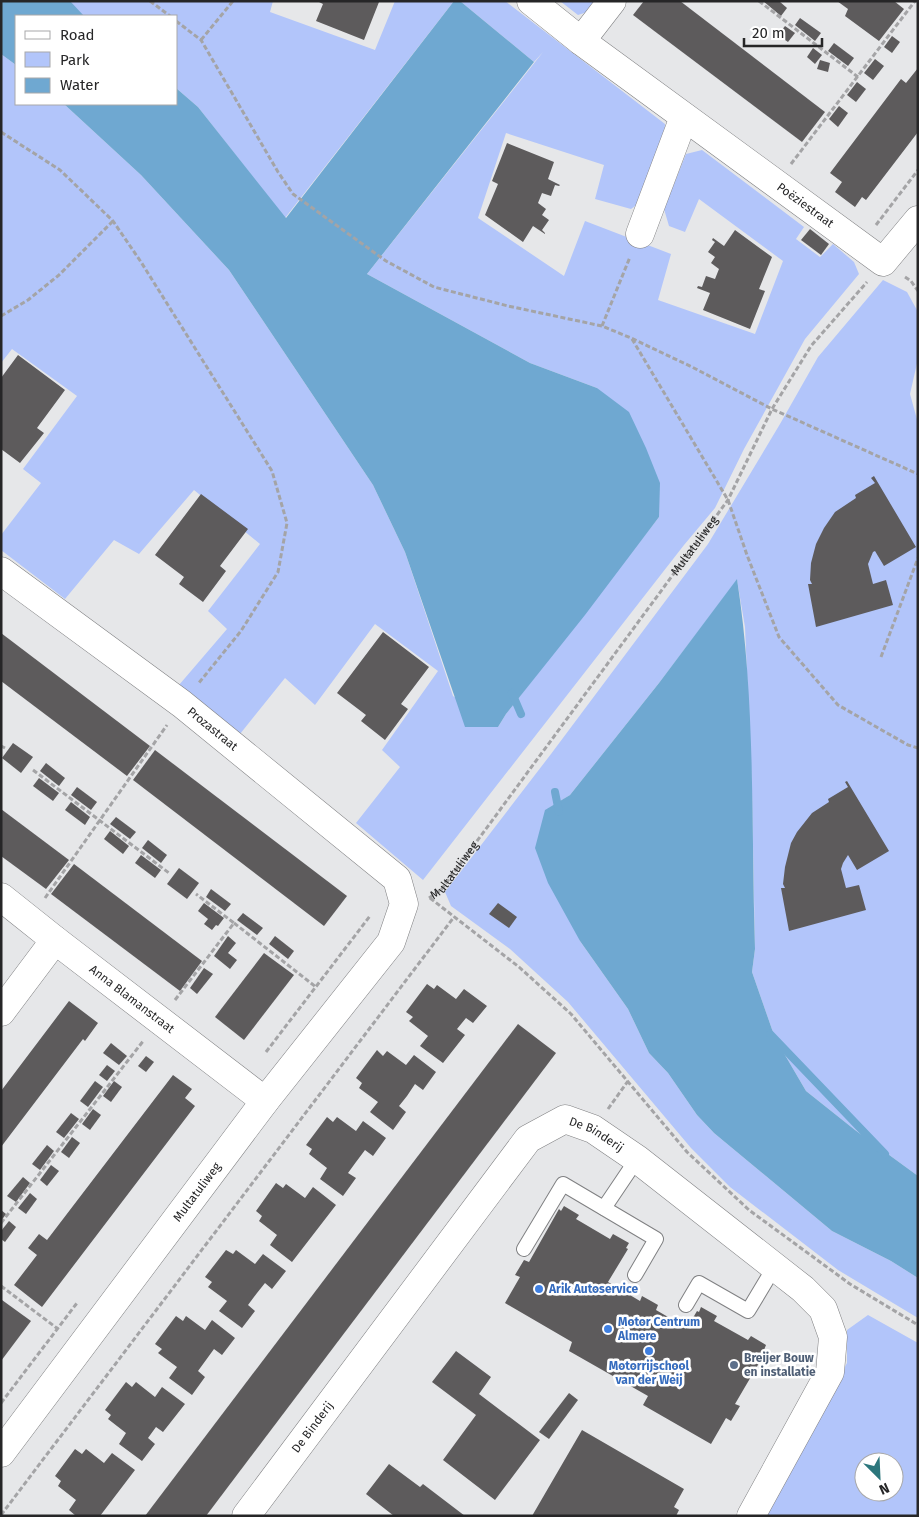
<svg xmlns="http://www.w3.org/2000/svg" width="919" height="1517" font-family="'Fira Sans',sans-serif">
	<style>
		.green { fill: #b2c5fa; fill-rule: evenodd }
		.water { fill: #6fa8d1 }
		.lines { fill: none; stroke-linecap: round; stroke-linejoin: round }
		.stream { stroke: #6fa8d1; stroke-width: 8 }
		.building { fill: #5d5b5c }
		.lane-casing { stroke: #808183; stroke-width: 16 }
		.street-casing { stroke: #808183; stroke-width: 29 }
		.path { stroke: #a4a4a6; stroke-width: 3; stroke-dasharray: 5 2.5; stroke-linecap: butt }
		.lane { stroke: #fff; stroke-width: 14 }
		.street { stroke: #fff; stroke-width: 28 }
		.shop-dot { fill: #3f7fe0; stroke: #fff; stroke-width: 2 }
		.service-dot { fill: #5c6f8a; stroke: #fff; stroke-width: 2 }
		.labels { text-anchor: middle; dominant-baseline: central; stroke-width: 5; stroke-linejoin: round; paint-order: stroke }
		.street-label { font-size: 12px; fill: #262627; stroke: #fff }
		.shop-label { font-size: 12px; font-weight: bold; fill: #366cbe; stroke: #fff; text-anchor: start }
		.service-label { font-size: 12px; font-weight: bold; fill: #4e5e75; stroke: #fff; text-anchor: start }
	</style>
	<rect width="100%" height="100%" fill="#e6e7e9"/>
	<g class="green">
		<path d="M66 1H273L270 12 375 50 395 1H454L285 218 198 107 176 88V16H82Z"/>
		<path d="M460 1H505L665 124 664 146 642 201 631 209 595 199 604 165 506 133 478 218 564 276 585 221 671 254 658 300 755 334 783 261 699 199 685 232 669 226 664 209 686 154 702 150 804 227 796 239 820 257 833 244 854 262 859 274 805 339 744 449 715 508 684 545 423 880 356 823 400 767 382 750 438 671 375 624 315 705 285 678 240 734 179 685 227 629 208 611 260 544 194 490 139 554 114 540 65 599 1 550V535L41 483 23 469 77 396 12 349 1 363V54L16 65V104H64L141 175 229 270 373 485 405 552 453 696 498 727 506 714 659 517 597 388 530 363 367 274 543 52 534 62Z"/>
		<path d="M560 1H602L590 11 578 15Z"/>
		<path d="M883 280 907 292 918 312V359L910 394 918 423V1176L855 1130 806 1091 775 1038 752 972 755 949 752 791 745 627 737 580 659 683 570 795 546 810 580 941 628 1009 649 1053 668 1073 697 1115 714 1133 832 1231 891 1261 918 1278V1318L838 1270 730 1187 691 1148 568 1002 510 949 451 906 445 892 551 754 708 544 780 424 818 357Z"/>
		<path d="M868 1315 918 1343V1516H765L847 1363V1330ZM864 1462H894V1492H864Z"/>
	</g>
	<g class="water">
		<path d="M1 1H70L84 16H16V65L1 54Z"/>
		<path d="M454 1H460L534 62 367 274 530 363 597 388 629 412 646 448 660 483 659 517 585 615 506 714 498 727H465L405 552 373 485 229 270 141 175 64 104H176V88L198 107 286 218Z"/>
		<path d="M737 579C756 701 751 826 755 949L752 972 775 1038 806 1091 855 1130 918 1176V1278L891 1261 832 1231 714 1133 697 1115 668 1073 649 1053 628 1009 580 941 548 883 535 848 545 810 570 795 659 683Z"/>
	</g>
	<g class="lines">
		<g class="stream">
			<path d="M512 693 521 714"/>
			<path d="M555 792 559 812"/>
			<path d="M770 1034 885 1154"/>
		</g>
	</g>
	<g class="building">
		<path d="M317 1H376L379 2 364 40 316 21 323 4Z"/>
		<path d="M644 1H680L825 112 802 142 633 15Z"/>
		<path d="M763 1H779L787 8 781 16Z"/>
		<path d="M837 1H894L904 9 879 41 845 16 848 9Z"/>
		<path d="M800 18 821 33 815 41 795 25Z"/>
		<path d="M785 26 795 33 788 42 778 35Z"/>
		<path d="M892 36 900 42 892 53 884 47Z"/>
		<path d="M834 43 854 58 848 66 828 51Z"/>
		<path d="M813 48 822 55 815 64 807 57Z"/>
		<path d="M875 59 884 66 873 80 864 73Z"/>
		<path d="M820 60 830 63 828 72 817 69Z"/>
		<path d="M918 68V132L866 200 862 197 855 207 835 192 842 182 830 173 901 79 906 83Z"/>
		<path d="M857 82 866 89 856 102 847 95Z"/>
		<path d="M839 106 848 113 838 127 829 119Z"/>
		<path d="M507 143 554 162 548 179 560 185 559 186 555 185 551 196 542 193 538 203 546 209 542 215 549 220 542 230 545 233V234L533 226 523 242 485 215 498 184 492 181Z"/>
		<path d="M810 229 829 244 821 255 801 240Z"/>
		<path d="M735 230 772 257 759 289 765 291 750 329 703 310 710 293 697 288 698 286 702 287 706 276 715 279 719 269 711 263 715 257 708 252 715 242 712 240 713 238 724 246Z"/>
		<path d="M18 355 65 390 37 428 44 433 20 463 1 449V378Z"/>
		<path d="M874 476 916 547 884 566 875 551 873 552 868 564 873 584 886 580 893 605 816 627 808 584H812L810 580 811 563 816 544 824 528 835 512 856 498 855 495 875 483 871 478Z"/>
		<path d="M201 494 248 529 220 566 226 571 203 602 179 584 184 577 155 555Z"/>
		<path d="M383 632 429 667 401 704 408 709 385 740 361 721 366 715 337 693Z"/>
		<path d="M1 633 150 746 127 776 1 681Z"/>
		<path d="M13 743 33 757 21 773 2 758Z"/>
		<path d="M155 750 347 896 324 926 133 780Z"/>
		<path d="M46 763 65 778 59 786 40 771Z"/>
		<path d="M39 778 59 793 53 801 33 786Z"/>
		<path d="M847 781 889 851 857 870 848 855 843 863 841 869 846 888 859 885 866 910 789 931 781 888H785L783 884 785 867 791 843 797 832 812 813 829 802 828 799 848 787 845 782Z"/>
		<path d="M77 787 97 802 91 810 71 795Z"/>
		<path d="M71 802 90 817 85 825 65 810Z"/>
		<path d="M1 809 69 860 46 889 1 856Z"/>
		<path d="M116 817 136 832 130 839 110 824Z"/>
		<path d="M110 831 129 846 123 854 104 839Z"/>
		<path d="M148 840 167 855 161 863 142 848Z"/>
		<path d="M141 855 161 870 155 878 135 863Z"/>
		<path d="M74 864 202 961 180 991 51 894Z"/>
		<path d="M179 868 199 883 187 899 167 884Z"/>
		<path d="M211 889 231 904 225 911 206 897Z"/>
		<path d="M204 903 224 918 218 926 216 925 212 930 204 924 208 919 198 911Z"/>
		<path d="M498 903 517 917 509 928 489 914Z"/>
		<path d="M243 913 263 928 257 935 237 920Z"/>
		<path d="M228 936 236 943 228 953 237 960 230 969 214 956Z"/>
		<path d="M275 936 294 951 288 959 269 944Z"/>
		<path d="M264 953 294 975 244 1040 215 1017Z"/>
		<path d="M204 968 213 974 197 994 190 988Z"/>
		<path d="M427 984 434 989 437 985 456 999 464 989 487 1006 473 1023 466 1018 457 1029 465 1035 443 1063 420 1046 428 1036 409 1021 413 1017 406 1012Z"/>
		<path d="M69 1001 98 1023 85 1041 83 1039 1 1147V1091Z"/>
		<path d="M518 1024 556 1053 206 1516H145Z"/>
		<path d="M111 1043 127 1056 119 1065 103 1053Z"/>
		<path d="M377 1050 383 1056 387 1051 406 1065 414 1055 436 1072 423 1090 415 1084 407 1096 399 1106 406 1112 393 1130 370 1112 378 1102 359 1088 362 1083 356 1078Z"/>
		<path d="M146 1056 154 1062 146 1072 138 1066Z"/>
		<path d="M107 1065 115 1071 107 1081 99 1075Z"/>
		<path d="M173 1075 192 1089 185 1098 195 1106 42 1307 14 1285 37 1255 28 1248 39 1234 47 1240Z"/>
		<path d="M95 1081 103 1087 88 1107 80 1101Z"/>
		<path d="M114 1081 122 1087 111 1102 103 1096Z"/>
		<path d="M93 1109 101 1115 90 1130 82 1124Z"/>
		<path d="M71 1113 79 1119 64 1138 56 1132Z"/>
		<path d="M327 1117 333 1122 337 1117 356 1131 363 1121 386 1138 373 1156 365 1150 356 1162 348 1173 356 1178 343 1196 320 1179 327 1168 309 1154 312 1149 306 1145Z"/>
		<path d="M72 1137 80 1143 69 1158 61 1152Z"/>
		<path d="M47 1145 54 1151 40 1170 32 1164Z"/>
		<path d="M51 1165 59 1171 47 1186 40 1180Z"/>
		<path d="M23 1177 30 1183 16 1202 7 1196Z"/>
		<path d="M276 1183 283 1188 286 1184 305 1198 313 1187 336 1205 292 1262 270 1245 277 1235 259 1221 262 1216 256 1211Z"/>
		<path d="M30 1193 37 1199 26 1214 18 1208Z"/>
		<path d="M564 1206 579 1215 576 1219 610 1239 613 1234 629 1243 626 1248 628 1249 608 1282 640 1301 642 1296 651 1301 658 1305 656 1310 687 1328 697 1311 699 1312 701 1307 717 1316 714 1321 748 1340 751 1336 766 1345 764 1350 766 1351 735 1404 740 1406 731 1421 726 1418 711 1444 643 1405 648 1396 569 1351 572 1342 505 1303 520 1277 515 1275 524 1260 529 1262 559 1209 561 1211Z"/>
		<path d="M1 1210 6 1214 1 1221Z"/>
		<path d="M9 1221 16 1227 5 1242 1 1239V1231Z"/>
		<path d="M226 1250 233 1254 236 1250 255 1264 263 1254 286 1271 272 1289 265 1283 257 1293 248 1305 255 1311 242 1328 219 1311 227 1301 208 1287 212 1282 205 1277Z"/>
		<path d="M2 1300 31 1321 1 1361V1301Z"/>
		<path d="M176 1316 183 1321 186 1316 205 1330 212 1320 235 1338 222 1355 214 1349 198 1371 205 1377 192 1395 169 1378 177 1367 158 1353 162 1349 155 1344Z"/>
		<path d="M456 1351 491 1377 479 1394 540 1440 495 1500 443 1460 476 1415 432 1382Z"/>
		<path d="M126 1382 132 1387 136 1382 155 1397 162 1387 185 1404 163 1432 156 1427 148 1438 155 1444 142 1461 119 1444 126 1433 108 1419 111 1415 105 1410Z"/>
		<path d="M569 1393 578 1400 549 1439 539 1432Z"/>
		<path d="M582 1430 684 1489 674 1507 679 1510 676 1516H532Z"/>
		<path d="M75 1449 82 1454 86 1449 104 1463 112 1453 135 1470 100 1516H76L69 1510 76 1500 58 1486 61 1481 55 1476Z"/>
		<path d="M389 1464 420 1487 423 1484 465 1516H394L366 1494Z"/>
	</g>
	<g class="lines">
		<g class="lane-casing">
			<g id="lane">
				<path d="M604 1208 637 1159"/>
				<path d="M524 1249 563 1184 656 1239 635 1275"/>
				<path d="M686 1305 699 1283 748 1311 775 1266"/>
			</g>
		</g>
		<g class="street-casing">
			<g id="street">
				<path id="s2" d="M531 1 581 41 883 262 918 220"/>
				<path d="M581 41 612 1"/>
				<path d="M640 234 684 117"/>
				<path id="s3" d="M1 571 182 704 397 879 404 904 391 942 265 1101 1 1453"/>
				<path id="s4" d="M1 897 55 940 265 1101"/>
				<path d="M1 1012 55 940"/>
				<path id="s5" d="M246 1516 528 1139 565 1119 593 1129 637 1159 803 1289 823 1309 833 1337 830 1372 751 1516"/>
			</g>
		</g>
		<g class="path">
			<path d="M150 1 170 16"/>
			<path d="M759 1 858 77"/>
			<path d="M176 21 201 40 278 172 293 194 386 261 434 287 508 306 602 326 631 338 692 367 772 409 918 474"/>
			<path d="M201 40 233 1"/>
			<path d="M1 132 60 170 113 221 141 262 272 471 287 523 278 572 241 631 198 684"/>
			<path d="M791 164 915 1"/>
			<path d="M876 225 918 170"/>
			<path d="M905 277 911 281 918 291"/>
			<path d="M1 316 28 300 59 275 113 221"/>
			<path d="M602 326 630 257"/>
			<path d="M632 339 728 500 747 555 779 637 838 705 908 745 918 748"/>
			<path d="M881 657 918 558"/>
			<path d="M1 746 5 748"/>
			<path d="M33 770 169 873"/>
			<path d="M45 898 167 725"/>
			<path id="s1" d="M429 898 441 890 728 500 772 409 811 346 867 282"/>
			<path d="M430 898 519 967 571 1014 687 1152 749 1210 850 1284 918 1325"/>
			<path d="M234 923 316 987"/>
			<path d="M175 1000 234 923 196 894"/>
			<path d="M266 1052 370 916"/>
			<path d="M608 1109 628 1081"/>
			<path d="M1 1223 144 1040"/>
			<path d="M1 1286 58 1329"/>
			<path d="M1 1403 77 1303"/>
			<path d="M1 1515 454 917"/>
		</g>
		<use href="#lane" class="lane"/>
		<use href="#street" class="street"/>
	</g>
	<g class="shop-dot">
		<circle cx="539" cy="1289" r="5"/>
		<circle cx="608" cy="1329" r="5"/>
		<circle cx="649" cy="1351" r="5"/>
	</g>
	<circle class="service-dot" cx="734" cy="1365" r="5"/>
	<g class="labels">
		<g class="street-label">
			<text stroke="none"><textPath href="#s2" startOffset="342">Poëziestraat</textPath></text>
			<text stroke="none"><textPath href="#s1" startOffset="442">Multatuliweg</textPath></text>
			<text stroke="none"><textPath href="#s3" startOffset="264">Prozastraat</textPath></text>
			<text stroke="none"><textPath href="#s1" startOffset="38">Multatuliweg</textPath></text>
			<text stroke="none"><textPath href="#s4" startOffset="166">Anna Blamanstraat</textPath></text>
			<text stroke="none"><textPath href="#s5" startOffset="548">De Binderij</textPath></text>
			<text transform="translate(197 1192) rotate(-53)">Multatuliweg</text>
			<text stroke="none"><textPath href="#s5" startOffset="111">De Binderij</textPath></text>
		</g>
		<g class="shop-label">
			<text x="549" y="1289">Arik Autoservice</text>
			<text x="618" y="1322">Motor Centrum<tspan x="618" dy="14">Almere</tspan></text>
			<text x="649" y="1366" text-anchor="middle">Motorrijschool<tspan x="649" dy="14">van der Weij</tspan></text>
		</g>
		<g class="service-label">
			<text x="744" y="1358">Breijer Bouw<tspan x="744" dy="14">en installatie</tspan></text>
		</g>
	</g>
	<rect width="919" height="1517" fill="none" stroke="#262627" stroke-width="5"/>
	<rect x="15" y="15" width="162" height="90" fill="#ffffff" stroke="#a8a8a9"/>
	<rect x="25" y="31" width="25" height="8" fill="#ffffff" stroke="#a8a8a9"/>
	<text x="60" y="40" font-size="15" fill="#262627">Road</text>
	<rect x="25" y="52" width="25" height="15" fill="#b2c5fa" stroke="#a8a8a9"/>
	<text x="60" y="65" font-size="15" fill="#262627">Park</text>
	<rect x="25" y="78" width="25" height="15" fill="#6fa8d1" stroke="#a8a8a9"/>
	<text x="60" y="90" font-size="15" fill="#262627">Water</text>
	<g transform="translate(879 1477) rotate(156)"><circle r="24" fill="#ffffff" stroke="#a8a8a9"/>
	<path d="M0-4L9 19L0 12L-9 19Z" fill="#2c767c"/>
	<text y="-8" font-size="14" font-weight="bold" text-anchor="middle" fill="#262627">N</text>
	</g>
	<path d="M744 38v8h78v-8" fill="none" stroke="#262627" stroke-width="2.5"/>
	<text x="752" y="38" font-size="15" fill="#262627" stroke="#ffffff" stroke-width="4" paint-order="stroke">20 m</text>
</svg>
